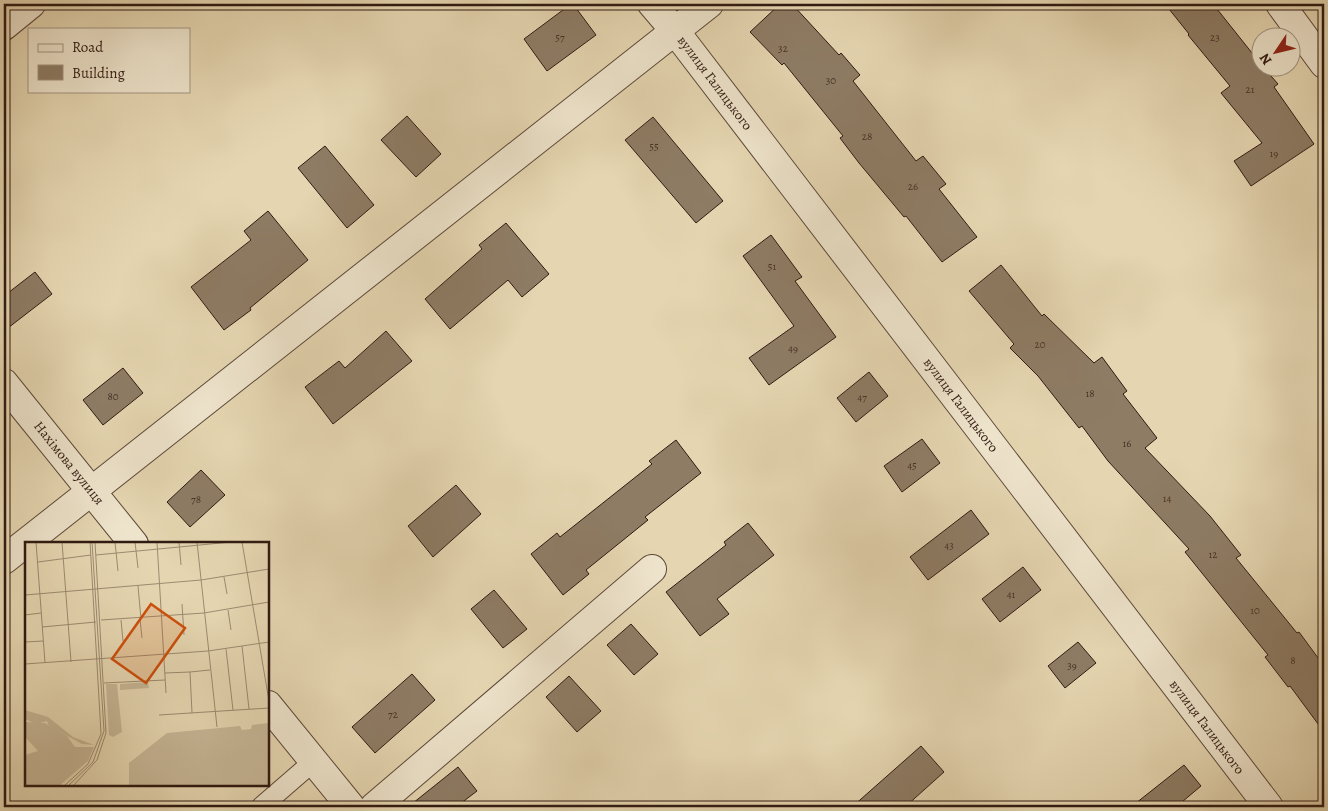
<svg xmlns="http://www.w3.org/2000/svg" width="1328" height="811" font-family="Alegreya,serif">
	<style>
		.building { fill: #8e7c65; stroke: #301a12 }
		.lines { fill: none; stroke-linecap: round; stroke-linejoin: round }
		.service-casing { stroke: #5d493a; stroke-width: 21 }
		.minor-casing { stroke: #5d493a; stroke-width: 30 }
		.tertiary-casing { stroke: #5d493a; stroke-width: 30 }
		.service { stroke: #eee4cc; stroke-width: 19 }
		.minor { stroke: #eee4cc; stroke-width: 28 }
		.tertiary { stroke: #eee4cc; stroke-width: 28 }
		.labels { text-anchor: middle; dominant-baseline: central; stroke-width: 4; stroke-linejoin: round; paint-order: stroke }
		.number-label { font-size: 11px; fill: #483227 }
		.street-label { font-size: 14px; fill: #301a12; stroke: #eee4cc }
		.inset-road { fill: none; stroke: #9d8b71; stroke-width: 1 }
		.view { fill: #cc500d; fill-opacity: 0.15; stroke: #cc500d; stroke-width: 2.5 }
		.inset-edge { fill: none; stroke: #301a12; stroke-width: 2.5 }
	</style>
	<rect width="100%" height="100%" fill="#e5d6b1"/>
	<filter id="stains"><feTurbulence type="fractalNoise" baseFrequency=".004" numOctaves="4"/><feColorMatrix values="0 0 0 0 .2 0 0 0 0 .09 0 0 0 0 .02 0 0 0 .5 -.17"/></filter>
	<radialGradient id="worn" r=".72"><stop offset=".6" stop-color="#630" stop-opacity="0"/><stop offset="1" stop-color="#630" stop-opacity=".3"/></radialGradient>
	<g class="building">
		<path d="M571 4H573L596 35 547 71 524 39Z"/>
		<path d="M780 4H792L839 55 841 53 860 75 853 81 916 161 923 156 946 184 939 189 977 237 942 262 906 216 904 217 859 163 840 138 843 136 784 63 782 65 750 32Z"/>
		<path d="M1165 4H1213L1260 63V68H1264L1278 84 1274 87 1314 144 1251 186 1234 161 1262 143 1221 93 1230 86 1188 35 1189 34Z"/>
		<path d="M407 116 441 154 416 177 381 140Z"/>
		<path d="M653 117 723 201 696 223 625 140Z"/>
		<path d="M325 146 374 205 347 228 298 168Z"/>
		<path d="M268 211 308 260 250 308 251 310 224 330 191 287 251 240 244 231Z"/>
		<path d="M506 223 549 274 522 297 508 280 450 329 425 299 482 249 479 245Z"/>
		<path d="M771 235 802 277 795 281 836 337 769 385 749 358 794 326 743 256Z"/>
		<path d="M1001 265 1042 316 1044 314 1094 363 1102 357 1127 391 1123 394 1157 438 1145 448 1210 516 1241 555 1236 558 1297 633 1299 632 1324 666V732L1290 686 1288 687 1265 657 1268 655 1185 552 1189 549 1108 461 1082 426 1079 428 1038 376 1010 348 1014 344 969 291Z"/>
		<path d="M35 272 52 294 4 331V296Z"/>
		<path d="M386 331 412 361 333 424 305 387 339 361 345 368Z"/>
		<path d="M123 368 143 393 103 425 83 400Z"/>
		<path d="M869 372 888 396 856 422 837 398Z"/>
		<path d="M922 439 940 463 902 492 884 466Z"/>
		<path d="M676 440 701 473 645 517 648 520 586 570 589 574 563 595 531 554 557 533 560 537 652 464 649 461Z"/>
		<path d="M201 470 225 495 190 527 167 502Z"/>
		<path d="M456 485 481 514 433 557 408 526Z"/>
		<path d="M971 510 989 534 928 580 910 557Z"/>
		<path d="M748 523 774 555 717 599 729 614 700 636 666 592 726 545 724 542Z"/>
		<path d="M1023 567 1041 590 1000 622 982 599Z"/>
		<path d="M494 590 527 629 503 648 471 609Z"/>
		<path d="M631 624 658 654 634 675 607 645Z"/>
		<path d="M1078 642 1096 663 1065 688 1048 666Z"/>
		<path d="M412 674 435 700 375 753 352 727Z"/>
		<path d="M569 676 601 711 577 732 546 697Z"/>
		<path d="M921 746 944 772 905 807H852Z"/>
		<path d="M1184 765 1201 786 1176 807H1131Z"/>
		<path d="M458 767 477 791 456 807H408Z"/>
	</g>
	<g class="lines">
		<g class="service-casing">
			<path id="service" d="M261 807 314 761"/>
		</g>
		<g class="minor-casing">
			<g id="minor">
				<path d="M1280 4 1324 64"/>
				<path d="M4 26 31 4"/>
				<path d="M4 383 134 544"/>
				<path d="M4 560 709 4"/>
				<path d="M268 705 351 807"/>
				<path d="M374 807 652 569"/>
			</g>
		</g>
		<g class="tertiary-casing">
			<path id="tertiary" d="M652 4 675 31 1269 807"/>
		</g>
		<use href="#service" class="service"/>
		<use href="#minor" class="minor"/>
		<use href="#tertiary" class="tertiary"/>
	</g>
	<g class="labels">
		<g class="number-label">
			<text x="560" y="37">57</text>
			<text x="1215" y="37">23</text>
			<text x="783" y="48">32</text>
			<text x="831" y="80">30</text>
			<text x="1250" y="89">21</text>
			<text x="867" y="136">28</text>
			<text x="654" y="146">55</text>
			<text x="1274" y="153">19</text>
			<text x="913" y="186">26</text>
			<text x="772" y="266">51</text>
			<text x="1040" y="344">20</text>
			<text x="793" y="348">49</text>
			<text x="1090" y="393">18</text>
			<text x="113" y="396">80</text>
			<text x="862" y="397">47</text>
			<text x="1127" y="443">16</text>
			<text x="912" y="465">45</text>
			<text x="1167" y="498">14</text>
			<text x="196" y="499">78</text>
			<text x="949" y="545">43</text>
			<text x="1213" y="554">12</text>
			<text x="1011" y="594">41</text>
			<text x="1255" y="610">10</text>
			<text x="1293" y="660">8</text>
			<text x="1072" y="665">39</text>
			<text x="393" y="714">72</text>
		</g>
		<g class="street-label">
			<text transform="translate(715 83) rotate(53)">вулиця Галицького</text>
			<text transform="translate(961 405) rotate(53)">вулиця Галицького</text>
			<text transform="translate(69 463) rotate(51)">Нахімова вулиця</text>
			<text transform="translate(1207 727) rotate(53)">вулиця Галицького</text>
		</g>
	</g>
	<g transform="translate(25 542)">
		<rect width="244" height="244" fill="#e5d6b1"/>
		<path d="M0 168 23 175 48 195 69 203 57 202 24 184 22 179 11 182 0 177Z" fill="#c6b696"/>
		<path d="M123 140 124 146 95 148V142ZM81 142H92L97 190 88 195 84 193ZM0 180 20 181 42 194 50 205H69L63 219 34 244H0V213L13 209 0 195ZM244 181V244H104V221L142 191 215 184 217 188 226 187 227 183Z" fill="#c6b696"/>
		<path class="inset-road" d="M11 0 20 121M37 0 46 120M90 0 93 29M110 0 113 26M132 0 141 151M154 0 156 23M172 0 192 185M217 0 244 159M71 13 206 0M13 20 66 13M199 35 202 52M113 44 116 77M0 53 176 38 244 27M157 62 159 93M203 68 206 88M0 73 16 71M115 77 117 96M76 78 179 71 244 60M96 78 98 99M17 85 71 80M0 100 18 99M217 104 224 167M201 107 208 168M0 122 183 109 244 100M165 130 185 128M140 131 165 130 167 171M79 141 140 138M134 173 244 166M39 244 63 222 76 192 65 0M43 244 68 220 79 189 67 0M48 244 72 218 81 191 70 0"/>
		<path class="view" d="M126 62 160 86 121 141 87 117Z"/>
		<rect width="244" height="244" class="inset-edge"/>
	</g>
	<rect width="1328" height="811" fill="none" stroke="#e5d6b1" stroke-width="20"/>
	<rect x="5" y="5" width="1318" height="801" fill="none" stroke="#301a12" stroke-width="2.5"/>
	<rect x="10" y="10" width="1308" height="791" fill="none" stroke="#301a12"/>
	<rect x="28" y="28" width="162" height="65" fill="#eee4cc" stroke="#a29382"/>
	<rect x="38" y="44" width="25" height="8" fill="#eee4cc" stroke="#a29382"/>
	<text x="72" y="52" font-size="15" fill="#301a12">Road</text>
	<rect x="38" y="65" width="25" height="15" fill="#8e7c65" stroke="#a29382"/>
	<text x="72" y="78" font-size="15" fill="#301a12">Building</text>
	<g transform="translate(1276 52) rotate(235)"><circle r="24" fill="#eee4cc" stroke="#a29382"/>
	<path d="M0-4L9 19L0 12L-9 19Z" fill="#8f2418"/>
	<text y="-8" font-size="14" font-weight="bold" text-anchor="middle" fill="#301a12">N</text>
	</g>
	<rect width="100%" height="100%" filter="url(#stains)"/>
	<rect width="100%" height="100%" fill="url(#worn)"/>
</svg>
